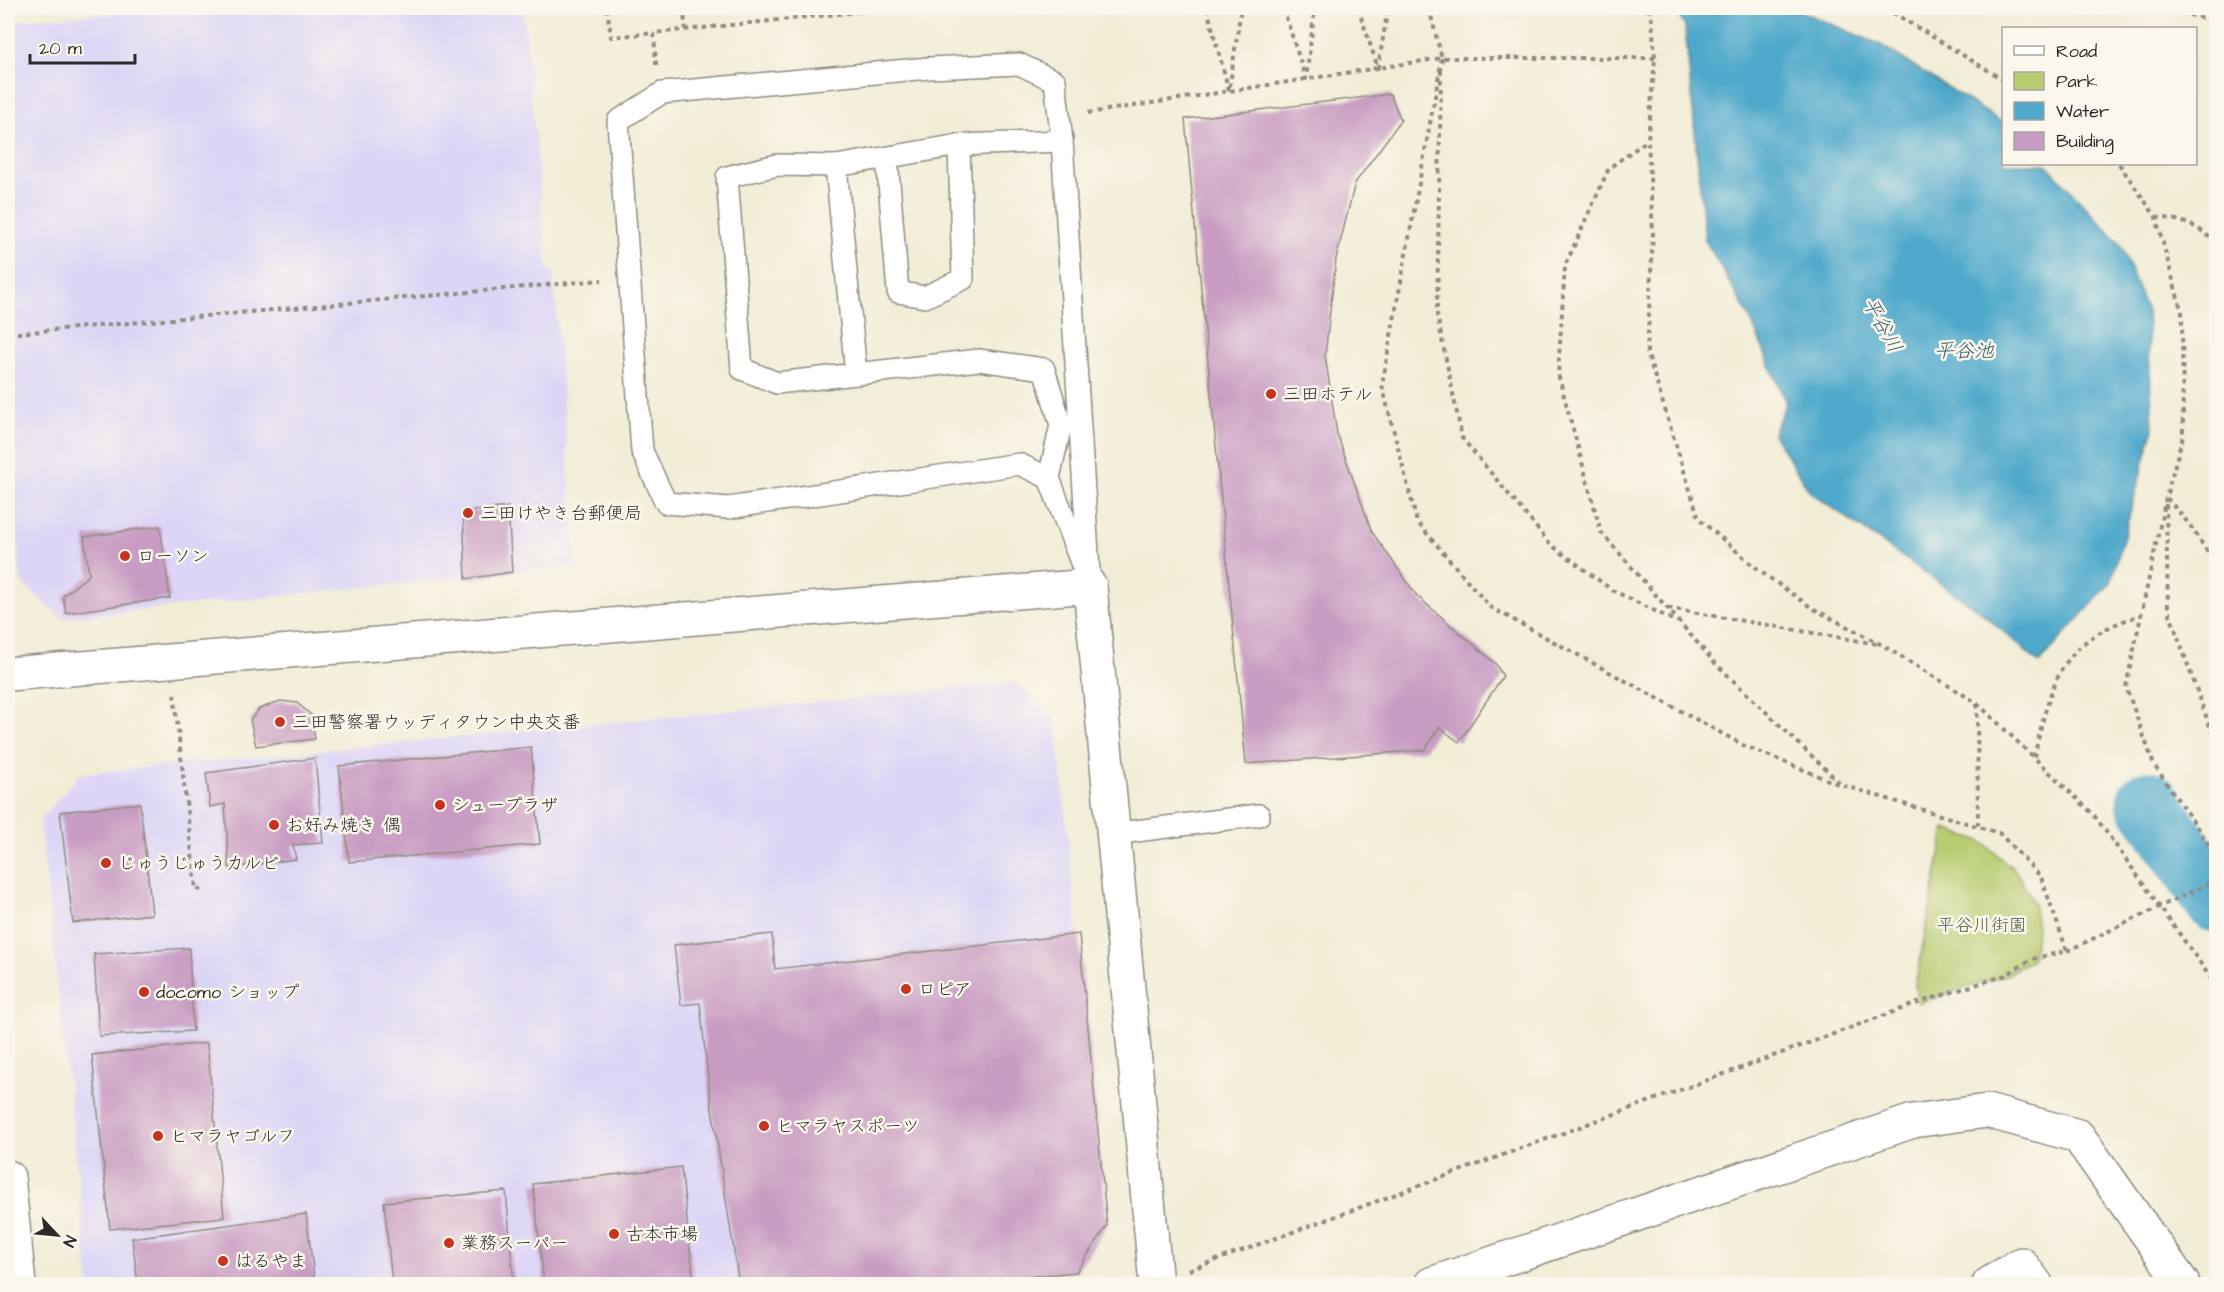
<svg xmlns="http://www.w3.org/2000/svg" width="2224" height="1292" font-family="'Architects Daughter','Klee One',sans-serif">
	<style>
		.built { fill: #ddd5f6 }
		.green { fill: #b7cc70; stroke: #717c4e; stroke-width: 1.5 }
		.water { fill: #4da8cb; stroke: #3c6a7b; stroke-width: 1.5 }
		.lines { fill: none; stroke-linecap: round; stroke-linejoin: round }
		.river { stroke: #4da8cb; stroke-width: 63 }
		.building { fill: #c99dc3 }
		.service-casing { stroke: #8e8c81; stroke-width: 24 }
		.minor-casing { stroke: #8e8c81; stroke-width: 36 }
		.tertiary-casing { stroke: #8e8c81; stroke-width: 36 }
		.path { stroke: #8e8c81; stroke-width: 4; stroke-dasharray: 4.5 4.5; stroke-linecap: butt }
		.service { stroke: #fff; stroke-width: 21 }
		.minor { stroke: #fff; stroke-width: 33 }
		.tertiary { stroke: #fff; stroke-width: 33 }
		.path-bridge { stroke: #8e8c81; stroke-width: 4; stroke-dasharray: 4.5 4.5; stroke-linecap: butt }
		.poi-dot { fill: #c8321e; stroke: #fbf7ec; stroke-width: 2 }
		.labels { text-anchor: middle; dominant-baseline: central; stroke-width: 5; stroke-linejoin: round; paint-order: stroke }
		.poi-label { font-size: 18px; fill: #2b2b2b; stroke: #fbf7ec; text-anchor: start }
		.park-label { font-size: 18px; fill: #555b40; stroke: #fbf7ec }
		.water-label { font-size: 20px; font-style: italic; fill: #395d6b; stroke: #fbf7ec }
	</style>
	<rect width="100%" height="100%" fill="#fbf7ec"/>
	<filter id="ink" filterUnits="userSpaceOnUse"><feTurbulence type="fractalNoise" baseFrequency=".0167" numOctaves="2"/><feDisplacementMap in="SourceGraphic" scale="12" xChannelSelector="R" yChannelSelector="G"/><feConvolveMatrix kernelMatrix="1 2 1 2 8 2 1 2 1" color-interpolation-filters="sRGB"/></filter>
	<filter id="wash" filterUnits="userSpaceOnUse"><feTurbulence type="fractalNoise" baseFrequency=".008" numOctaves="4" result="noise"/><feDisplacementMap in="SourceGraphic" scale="24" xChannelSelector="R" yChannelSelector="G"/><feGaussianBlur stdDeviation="1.35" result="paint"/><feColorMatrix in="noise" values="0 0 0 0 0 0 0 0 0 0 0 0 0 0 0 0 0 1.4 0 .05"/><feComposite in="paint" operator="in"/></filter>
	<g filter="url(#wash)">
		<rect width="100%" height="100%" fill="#f2edd7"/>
		<g class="built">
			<path d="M180 8H523L548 270H553L576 566 62 618 21 582 8 442V21Z"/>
			<path d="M1016 683 1056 718 1107 1226 1076 1272 945 1284H89L40 820 80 774Z"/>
		</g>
		<path class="green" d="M1945 829 1981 841 2016 871 2033 901 2037 928 2032 959 2006 975 1918 1003 1915 986Z"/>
		<path class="water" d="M1675 8H1793L1881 45 2003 123 2004 164H2046L2121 245 2147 312 2153 429 2111 583 2039 663 1981 612 1810 492 1773 434 1786 403 1750 318 1705 240 1685 27Z"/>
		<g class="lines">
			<path class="river" d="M2148 802 2216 901"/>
		</g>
		<g id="blocks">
			<g class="building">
				<path d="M1390 94 1401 120 1355 183 1336 259 1325 355 1337 434 1372 532 1417 596 1495 663 1503 676 1459 742 1439 727 1425 750 1246 764 1185 119Z"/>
				<path d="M508 507 512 572 466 579 463 512Z"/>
				<path d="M160 526 170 598 66 613 63 596 89 575 84 537Z"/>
				<path d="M280 701 297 703 311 715 315 739 256 746 250 720 259 709Z"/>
				<path d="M531 747 540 844 349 862 339 766Z"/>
				<path d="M315 758 323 843 293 845 296 859 229 868 225 804 210 807 206 773Z"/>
				<path d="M140 803 152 914 73 923 60 812Z"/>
				<path d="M772 934 775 969 1079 934 1107 1226 1076 1272 945 1284H739L709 1089 700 1003 681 1005 674 945Z"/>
				<path d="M189 948 193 1031 99 1036 94 954Z"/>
				<path d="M207 1043 224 1217 110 1229 92 1055Z"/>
				<path d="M681 1167 694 1284H544L533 1184Z"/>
				<path d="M506 1191 514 1284H392L384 1202Z"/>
				<path d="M306 1214 315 1284H138L132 1238Z"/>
			</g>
		</g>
	</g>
	<g filter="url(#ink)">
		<use href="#blocks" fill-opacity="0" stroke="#8e8c81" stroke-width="1.5"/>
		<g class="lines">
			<g class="service-casing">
				<g id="service">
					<path d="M1019 64 1055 81 1062 141 1090 586 1049 478 1019 464 728 508 666 503 642 451 618 121 662 93 929 68Z"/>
					<path d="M887 158 898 292 925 297 963 279 959 145"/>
					<path d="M836 166 856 374"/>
					<path d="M1049 478 1061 425 1044 369 979 360 777 383 742 369 727 177 777 165 836 166 959 145 1062 141"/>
					<path d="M1113 834 1259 815"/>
				</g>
			</g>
			<g class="minor-casing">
				<path id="minor" d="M1989 1284 2021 1264 2036 1284"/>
			</g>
			<g class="tertiary-casing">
				<g id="tertiary">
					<path d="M8 674 1090 586 1156 1284"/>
					<path d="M8 1177 19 1284"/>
					<path d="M1431 1284 1913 1121 1987 1111 2078 1136 2183 1284"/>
				</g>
			</g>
			<g class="path">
				<path d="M607 8 611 37 654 33"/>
				<path d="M683 8 686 30"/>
				<path d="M1207 8 1229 91 1241 8"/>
				<path d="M1283 8 1306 79 1315 8"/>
				<path d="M1358 8 1378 68 1388 8"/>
				<path d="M1429 8 1442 59"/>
				<path d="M1648 8 1652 20 1655 58 1648 140 1653 233 1647 352 1699 519 1760 571 1812 608 1882 645 1977 703 2094 815 2216 985"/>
				<path d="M1885 8 2004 80"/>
				<path d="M2163 8 2216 22"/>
				<path d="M2210 20 2216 65"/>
				<path d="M1442 58 1382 385 1417 522 1490 607 1745 746 1838 784"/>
				<path d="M656 65 654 33 896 8"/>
				<path d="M1441 70 1437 315 1462 438 1550 544 1612 590 1677 622"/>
				<path d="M1088 113 1442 58H1655"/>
				<path d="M2119 164 2156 217 2182 313 2183 436 2166 497 2126 687 2154 765 2216 855"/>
				<path d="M2156 217C2181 219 2199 225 2216 244"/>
				<path d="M8 334 602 280"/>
				<path d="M2167 498 2189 524 2216 565"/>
				<path d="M2166 504 2168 609 2211 730 2216 738"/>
				<path d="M1668 608 1877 644"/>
				<path d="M174 694 196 890 202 889"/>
				<path d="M1977 704 1978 826"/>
				<path d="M2034 757C2052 681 2059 640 2141 615"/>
				<path d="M1189 1270 1918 1003 2006 975 2032 959 2067 951 2041 877 1999 833 1842 785 1715 663 1601 532 1558 374 1565 266 1609 168 1648 140"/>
			</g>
			<use href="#service" class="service"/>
			<use href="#minor" class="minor"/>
			<use href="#tertiary" class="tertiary"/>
			<path class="path-bridge" d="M2067 951 2216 880"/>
		</g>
	</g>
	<g class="poi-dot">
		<circle cx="1271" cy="394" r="6"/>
		<circle cx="468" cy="513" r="6"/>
		<circle cx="125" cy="556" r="6"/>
		<circle cx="280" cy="722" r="6"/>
		<circle cx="440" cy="805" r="6"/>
		<circle cx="274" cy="825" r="6"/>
		<circle cx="106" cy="863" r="6"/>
		<circle cx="906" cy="989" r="6"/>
		<circle cx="144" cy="992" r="6"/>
		<circle cx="764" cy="1126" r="6"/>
		<circle cx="158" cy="1136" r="6"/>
		<circle cx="614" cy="1234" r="6"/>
		<circle cx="449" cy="1243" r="6"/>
		<circle cx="223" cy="1261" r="6"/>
	</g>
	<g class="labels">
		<g class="poi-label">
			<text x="1283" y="394">三田ホテル</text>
			<text x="480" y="513">三田けやき台郵便局</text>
			<text x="137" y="556">ローソン</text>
			<text x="292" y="722">三田警察署ウッディタウン中央交番</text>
			<text x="452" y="805">シュープラザ</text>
			<text x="286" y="825">お好み焼き 偶</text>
			<text x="118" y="863">じゅうじゅうカルビ</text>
			<text x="918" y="989">ロピア</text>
			<text x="156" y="992">docomo ショップ</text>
			<text x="776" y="1126">ヒマラヤスポーツ</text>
			<text x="170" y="1136">ヒマラヤゴルフ</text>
			<text x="626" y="1234">古本市場</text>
			<text x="461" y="1243">業務スーパー</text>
			<text x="235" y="1261">はるやま</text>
		</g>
		<g class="park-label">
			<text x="1982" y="925">平谷川街園</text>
		</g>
		<g class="water-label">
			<text transform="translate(1882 325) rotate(61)">平谷川</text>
			<text x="1964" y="351">平谷池</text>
		</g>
	</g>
	<rect width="2224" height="1292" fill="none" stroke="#fbf7ec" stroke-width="30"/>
	<rect x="2002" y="27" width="195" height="138" fill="#fbf7ec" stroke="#a8a59f" stroke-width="1.5"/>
	<rect x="2014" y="46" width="30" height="9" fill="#ffffff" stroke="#a8a59f" stroke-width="1.5"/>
	<text x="2056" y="57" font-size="18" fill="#2b2b2b">Road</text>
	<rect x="2014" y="72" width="30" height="18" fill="#b7cc70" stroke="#a8a59f" stroke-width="1.5"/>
	<text x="2056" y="87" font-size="18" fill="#2b2b2b">Park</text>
	<rect x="2014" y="102" width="30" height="18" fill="#4da8cb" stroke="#a8a59f" stroke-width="1.5"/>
	<text x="2056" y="117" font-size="18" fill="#2b2b2b">Water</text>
	<rect x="2014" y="132" width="30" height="18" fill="#c99dc3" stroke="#a8a59f" stroke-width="1.5"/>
	<text x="2056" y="147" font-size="18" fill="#2b2b2b">Building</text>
	<g transform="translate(57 1235) rotate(116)" stroke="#fbf7ec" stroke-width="4.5" paint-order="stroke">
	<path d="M0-4.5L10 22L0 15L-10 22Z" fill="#2b2b2b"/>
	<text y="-9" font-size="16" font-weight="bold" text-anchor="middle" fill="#2b2b2b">N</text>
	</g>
	<path d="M30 54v9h105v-9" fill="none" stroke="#2b2b2b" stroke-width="3"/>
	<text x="39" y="54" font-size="18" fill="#2b2b2b" stroke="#fbf7ec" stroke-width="4.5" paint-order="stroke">20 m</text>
</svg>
